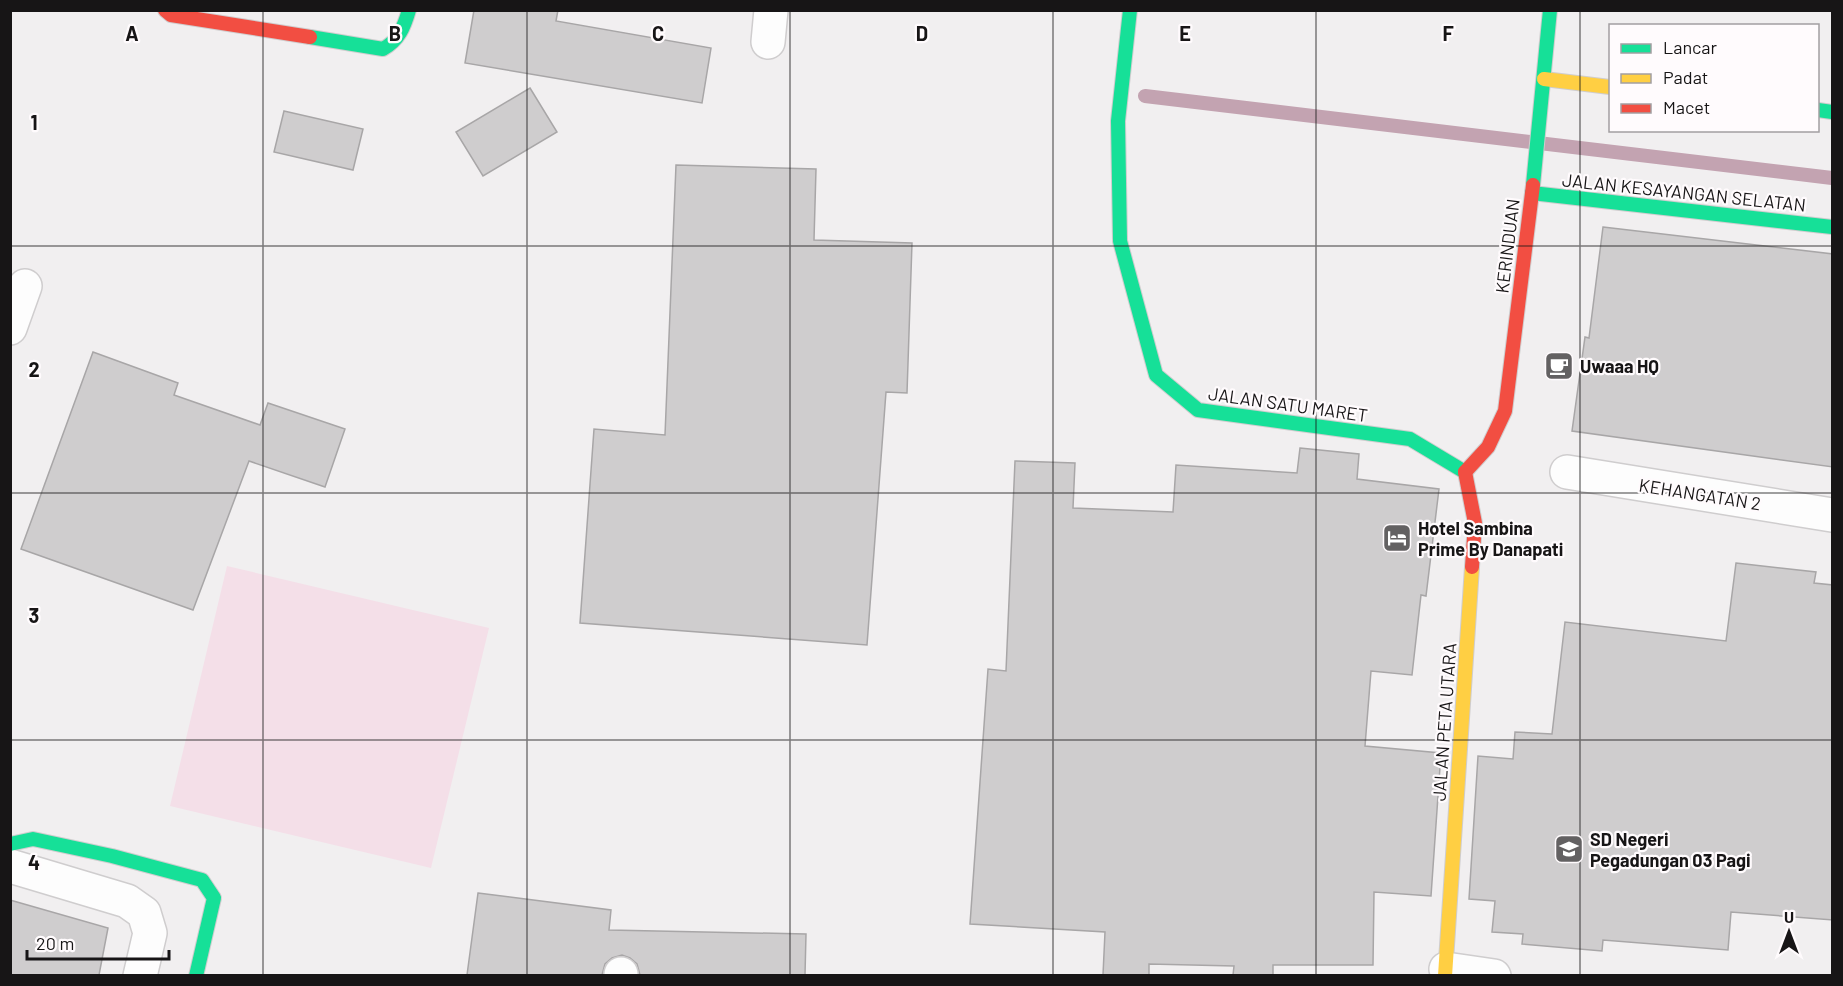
<svg xmlns="http://www.w3.org/2000/svg" width="1843" height="986" font-family="Barlow,sans-serif">
	<style>
		.green { fill: #f4dfe8 }
		.lines { fill: none; stroke-linecap: round; stroke-linejoin: round }
		.stream { stroke: #c3a3b1; stroke-width: 14 }
		.building { fill: #cfcdce; stroke: #a8a6a7; stroke-width: 1.5 }
		.street-casing { stroke: #cfcdce; stroke-width: 36 }
		.fast-casing { stroke: #cfcdce; stroke-width: 16 }
		.slow-casing { stroke: #cfcdce; stroke-width: 16 }
		.jam-casing { stroke: #cfcdce; stroke-width: 16 }
		.street { stroke: #fdfdfd; stroke-width: 33 }
		.fast { stroke: #16e098; stroke-width: 14 }
		.slow { stroke: #ffcf43; stroke-width: 14 }
		.jam { stroke: #f24e42; stroke-width: 14 }
		.grid { fill: none; stroke: #171516; stroke-width: 1.5; stroke-opacity: 0.55 }
		.labels { text-anchor: middle; dominant-baseline: central; stroke-width: 4.5; stroke-linejoin: round; paint-order: stroke }
		.street-label { font-size: 18px; fill: #171516; stroke: #fffbfd }
		.poi-label { font-size: 18px; font-weight: bold; fill: #171516; stroke: #fffbfd; text-anchor: start }
		.grid-label { font-size: 20px; text-anchor: middle; font-weight: bold; fill: #171516; stroke: #fffbfd; stroke-width: 4.5; stroke-linejoin: round; paint-order: stroke }
	</style>
	<rect width="100%" height="100%" fill="#f1eff0"/>
	<path class="green" d="M227 566 489 628 431 868 170 806Z"/>
	<g class="lines">
		<path class="stream" d="M1145 96 1832 178"/>
	</g>
	<g class="building">
		<path d="M474 10H558L556 21 711 48 702 103 465 63Z"/>
		<path d="M530 88 557 132 483 176 456 132Z"/>
		<path d="M284 111 363 129 353 170 274 152Z"/>
		<path d="M676 165 816 169 814 240 912 243 907 393 886 392 867 645 580 623 594 429 665 435Z"/>
		<path d="M1603 227 1833 254V467L1572 431 1585 337 1589 338Z"/>
		<path d="M93 352 178 383 174 395 260 425 268 403 345 429 325 487 249 461 193 610 21 549Z"/>
		<path d="M1300 448 1359 454 1357 479 1439 489 1426 596 1421 595 1412 675 1371 671 1365 746 1441 753 1431 896 1374 892 1373 965H1273V975H1233L1234 966 1149 964V975H1103L1105 932 970 924 988 669 1006 671 1015 461 1075 463 1073 508 1173 512 1176 465 1297 473Z"/>
		<path d="M1736 563 1816 572 1814 583 1833 585V920L1731 912 1728 950 1603 940 1602 951 1522 944 1523 934 1492 932 1495 901 1469 899 1478 756 1513 759 1515 732 1552 734 1565 622 1726 641Z"/>
		<path d="M478 893 611 910 609 930 806 934 805 975H640L637 964 630 958 622 955 612 958 605 964 602 975H467Z"/>
		<path d="M10 900 108 928 99 975H10Z"/>
	</g>
	<g class="lines">
		<g class="street-casing">
			<g id="street">
				<path d="M768 42 771 10"/>
				<path d="M10 328 25 286"/>
				<path d="M1567 472 1832 515"/>
				<path d="M10 866 127 901 144 913 150 933 140 976"/>
				<path d="M1446 969 1494 976"/>
				<path d="M621 976V974"/>
			</g>
		</g>
		<g class="fast-casing">
			<g id="fast">
				<path d="M1130 10 1118 121 1120 241 1156 375 1198 410 1410 439 1465 472"/>
				<path d="M310 37 383 49C399 40 404 27 409 10"/>
				<path d="M1818 110 1832 112"/>
				<path d="M1533 185 1550 10"/>
				<path d="M1532 193 1832 227"/>
				<path d="M10 844 33 839 112 856 202 880 214 898 196 976"/>
			</g>
		</g>
		<g class="slow-casing">
			<g id="slow">
				<path d="M1544 79 1610 87"/>
				<path d="M1445 976 1472 567"/>
			</g>
		</g>
		<g class="jam-casing">
			<g id="jam">
				<path d="M165 10 171 15 310 37"/>
				<path d="M1465 472 1488 447 1505 411 1533 185"/>
				<path d="M1465 472 1475 523 1472 567"/>
			</g>
		</g>
		<use href="#street" class="street"/>
		<use href="#fast" class="fast"/>
		<use href="#slow" class="slow"/>
		<use href="#jam" class="jam"/>
	</g>
	<path class="grid" d="M263 10V976M527 10V976M790 10V976M1053 10V976M1316 10V976M1580 10V976M10 246H1832M10 493H1832M10 740H1832"/>
	<defs>
		<g id="cafe-square" transform="scale(1.5)"><rect x="-9" y="-9" width="18" height="18" rx="4" fill="#636162" stroke="#fffbfd"/><path d="M-5.5-4.5H6V0H3Q3 3.5 0 3.5H-2.5Q-5.5 3.5-5.5 0ZM3-3.2v2h1.7v-2ZM-6 4.5H4V6H-6Z" fill="#fff"/></g>
		<g id="hotel-square" transform="scale(1.5)"><rect x="-9" y="-9" width="18" height="18" rx="4" fill="#636162" stroke="#fffbfd"/><path d="M-6-4.5h1.5V1H6V5H4.5V3h-9V5H-6ZM-4 0a1.8 1.8 0 1 1 3.6 0ZM.5 0V-2.5h3Q6-2.5 6 0Z" fill="#fff"/></g>
		<g id="school-square" transform="scale(1.5)"><rect x="-9" y="-9" width="18" height="18" rx="4" fill="#636162" stroke="#fffbfd"/><path d="M0-5L7-2L0 1L-7-2ZM-4 1L0 2.5L4 1V4Q0 6-4 4Z" fill="#fff"/></g>
	</defs>
	<g fill-rule="evenodd">
		<use href="#cafe-square" x="1559" y="366"/>
		<use href="#hotel-square" x="1397" y="538"/>
		<use href="#school-square" x="1569" y="849"/>
	</g>
	<g class="labels">
		<g class="street-label">
			<text transform="translate(1684 192) rotate(6)">JALAN KESAYANGAN SELATAN</text>
			<text transform="translate(1507 246) rotate(-83)">KERINDUAN</text>
			<text transform="translate(1288 404) rotate(8)">JALAN SATU MARET</text>
			<text transform="translate(1700 494) rotate(9)">KEHANGATAN 2</text>
			<text transform="translate(1444 722) rotate(-86)">JALAN PETA UTARA</text>
		</g>
		<g class="poi-label">
			<text x="1580" y="366">Uwaaa HQ</text>
			<text x="1418" y="528">Hotel Sambina<tspan x="1418" dy="21">Prime By Danapati</tspan></text>
			<text x="1590" y="839">SD Negeri<tspan x="1590" dy="21">Pegadungan 03 Pagi</tspan></text>
		</g>
	</g>
	<g class="grid-label">
		<text x="132" y="41">A</text>
		<text x="395" y="41">B</text>
		<text x="658" y="41">C</text>
		<text x="922" y="41">D</text>
		<text x="1185" y="41">E</text>
		<text x="1448" y="41">F</text>
		<text x="34" y="130">1</text>
		<text x="34" y="377">2</text>
		<text x="34" y="623">3</text>
		<text x="34" y="870">4</text>
	</g>
	<rect width="1843" height="986" fill="none" stroke="#171516" stroke-width="24"/>
	<rect x="1609" y="24" width="210" height="108" fill="#fffbfd" stroke="#a29fa1" stroke-width="1.5"/>
	<rect x="1621" y="44" width="30" height="9" fill="#16e098" stroke="#a29fa1" stroke-width="1.5"/>
	<text x="1663" y="54" font-size="18" fill="#171516">Lancar</text>
	<rect x="1621" y="74" width="30" height="9" fill="#ffcf43" stroke="#a29fa1" stroke-width="1.5"/>
	<text x="1663" y="84" font-size="18" fill="#171516">Padat</text>
	<rect x="1621" y="104" width="30" height="9" fill="#f24e42" stroke="#a29fa1" stroke-width="1.5"/>
	<text x="1663" y="114" font-size="18" fill="#171516">Macet</text>
	<g transform="translate(1789 932)" stroke="#fffbfd" stroke-width="4.5" paint-order="stroke">
	<path d="M0-4.5L10 22L0 15L-10 22Z" fill="#171516"/>
	<text y="-9" font-size="16" font-weight="bold" text-anchor="middle" fill="#171516">U</text>
	</g>
	<path d="M27 950v9h142v-9" fill="none" stroke="#171516" stroke-width="3"/>
	<text x="36" y="950" font-size="18" fill="#171516" stroke="#fffbfd" stroke-width="4.5" paint-order="stroke">20 m</text>
</svg>
